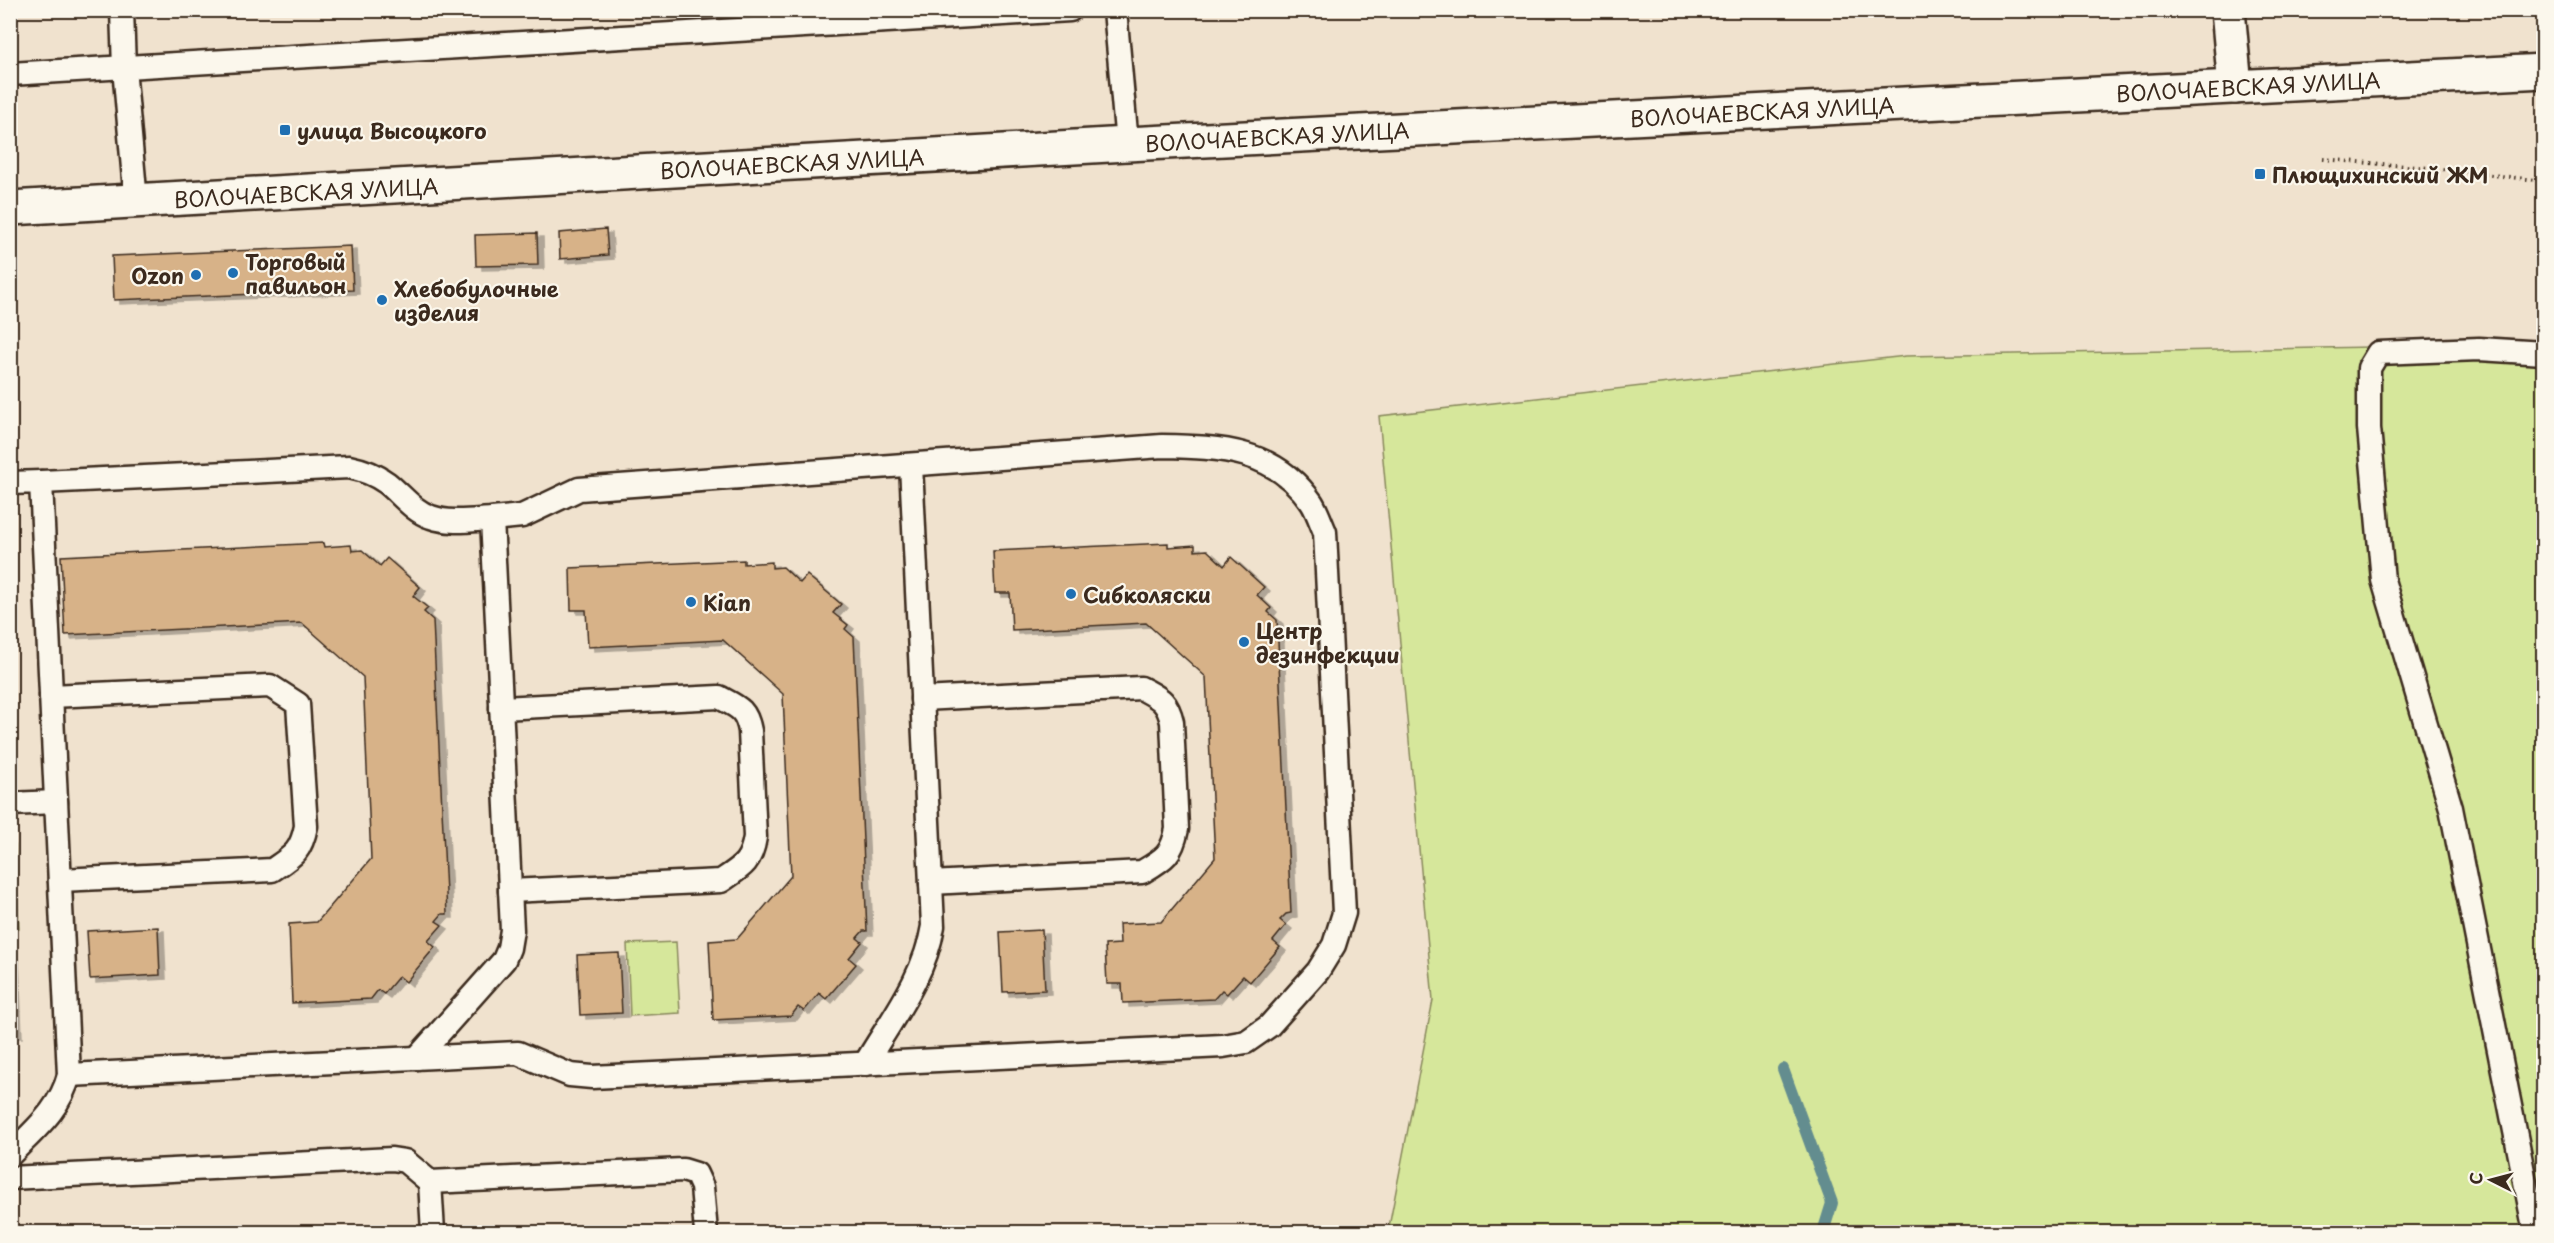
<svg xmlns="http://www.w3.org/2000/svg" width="2554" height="1243" font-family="'Playpen Sans',sans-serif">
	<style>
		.green { fill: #d6e79b; stroke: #88885c; stroke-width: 1.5 }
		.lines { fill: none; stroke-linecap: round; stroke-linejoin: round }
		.stream { stroke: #648d8f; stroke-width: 12 }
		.building { fill: #d7b288; stroke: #3b2a1e; stroke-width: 1.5; filter: url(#shadow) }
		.lane-casing { stroke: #3b2a1e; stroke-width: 27 }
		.street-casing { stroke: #3b2a1e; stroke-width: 38 }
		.secondary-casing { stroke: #3b2a1e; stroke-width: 38 }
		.path { stroke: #3b2a1e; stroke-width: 4; stroke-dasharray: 1.5 4.5; stroke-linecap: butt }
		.lane { stroke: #fbf7ec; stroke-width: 22 }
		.street { stroke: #fbf7ec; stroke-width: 33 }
		.secondary { stroke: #fbf7ec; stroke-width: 33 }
		.poi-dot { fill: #1f6fb2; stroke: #fbf7ec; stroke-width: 2 }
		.labels { text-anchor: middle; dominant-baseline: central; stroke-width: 4.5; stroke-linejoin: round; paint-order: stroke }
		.street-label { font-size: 21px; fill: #3b2a1e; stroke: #fbf7ec }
		.poi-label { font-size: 21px; font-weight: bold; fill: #3b2a1e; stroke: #fbf7ec; text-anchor: start }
	</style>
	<defs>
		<filter id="shadow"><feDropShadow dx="6" dy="4" stdDeviation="0" flood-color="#0004"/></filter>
	</defs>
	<rect width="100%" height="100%" fill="#f0e2ce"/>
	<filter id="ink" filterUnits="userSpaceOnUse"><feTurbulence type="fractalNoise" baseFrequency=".0167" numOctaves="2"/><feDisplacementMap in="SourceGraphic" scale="12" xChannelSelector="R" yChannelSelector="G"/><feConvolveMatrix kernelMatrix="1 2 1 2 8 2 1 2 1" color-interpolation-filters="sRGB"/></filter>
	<g filter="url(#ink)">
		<g class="green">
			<path d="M2531 344 2543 347V1232H1388L1433 1000 1379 416 1906 356Z"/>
			<path d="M11 845H15L19 929H11Z"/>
			<path d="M676 942 680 1013 630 1016 627 944Z"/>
		</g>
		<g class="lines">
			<path class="stream" d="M1783 1069 1832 1203 1823 1232"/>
		</g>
		<g class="building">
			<path d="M606 229 608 255 560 259 559 233Z"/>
			<path d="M537 233 538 265 476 266 475 235Z"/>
			<path d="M351 246 353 290 114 300 112 256Z"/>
			<path d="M323 543 324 547 351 545 352 551 362 550 380 566 387 558 420 587 413 596 428 608 424 612 433 620 447 914H442L436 921 442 925 428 941 435 947 406 982 399 976 384 994 378 990 371 999 292 1003 289 924 317 922 371 859 363 677 302 623 65 635 61 556Z"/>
			<path d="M1168 543V547L1195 545V551L1207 550 1224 566 1231 557 1264 587 1257 595 1271 608 1268 612 1277 620 1291 913 1286 914 1280 920 1286 925 1273 941 1280 947 1250 982 1243 976 1227 994 1222 990 1214 999 1123 1003 1122 984H1107L1105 945 1120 944 1119 924 1161 922 1215 858 1206 677 1146 623 1012 630 1010 593H995L993 551Z"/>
			<path d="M744 560V564L772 562V568L783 567 800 583 807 575 841 604 833 613 848 625 845 629 854 637 867 931H863L857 938 862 942 849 958 856 964 826 999 819 993 804 1011 798 1007 791 1016 713 1020 709 941 737 939 791 876 783 694 723 640 588 647 586 610H571L570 568Z"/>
			<path d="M158 927 160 975 90 979 87 931Z"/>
			<path d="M1042 930 1045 990 1003 992 1000 932Z"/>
			<path d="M619 953 622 1013 580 1015 577 955Z"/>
			<path d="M13 956 16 1034H10V957Z"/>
		</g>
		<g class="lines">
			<g class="lane-casing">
				<g id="lane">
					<path d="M122 10 124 68 136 202"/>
					<path d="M1115 10 1127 144"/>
					<path d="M10 74 1070 10"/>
					<path d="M41 482 349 467C364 470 375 474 387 483 402 495 413 511 431 517 450 524 473 520 492 519L512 930 509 948 504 960 417 1058"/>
					<path d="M10 483 41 482 69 1075C60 1110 35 1129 10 1155"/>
					<path d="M51 696 270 686 298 704 306 826C301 852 293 856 272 870L60 880"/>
					<path d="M922 699 1141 688C1159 698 1167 700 1172 722L1177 829C1172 855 1164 859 1142 872L931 883"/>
					<path d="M501 708 719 697C738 707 746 709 750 731L755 837C751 863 742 867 721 881L510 891"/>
					<path d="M10 804 56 802"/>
					<path d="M865 1064C891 1020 925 977 933 926L911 465"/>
					<path d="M69 1075 518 1053 570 1075 592 1077 1223 1046 1246 1042 1269 1026 1318 971 1334 945 1344 913 1325 532C1321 523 1317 511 1312 503 1275 449 1221 447 1162 446L579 489 522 516 492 519"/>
					<path d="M10 1178 392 1159 405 1161 430 1182 433 1232"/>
					<path d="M430 1182 683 1170 696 1174 702 1187 706 1232"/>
					<path d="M2535 1232 2451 808 2383 580 2369 428V368L2378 353 2479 349 2544 353"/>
				</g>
			</g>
			<g class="street-casing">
				<path id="street" d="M2228 10 2235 87"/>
			</g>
			<g class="secondary-casing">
				<path id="secondary" d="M10 208 1127 144 2544 71"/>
			</g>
			<path class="path" d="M2323 159 2441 169 2544 181"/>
			<use href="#lane" class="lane"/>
			<use href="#street" class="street"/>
			<use href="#secondary" class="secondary"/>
		</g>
	</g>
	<g class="poi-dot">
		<rect x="279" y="124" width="12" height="12" rx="3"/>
		<rect x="2254" y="168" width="12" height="12" rx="3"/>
		<circle cx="233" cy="273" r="6"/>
		<circle cx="196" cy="275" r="6"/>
		<circle cx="382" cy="300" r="6"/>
		<circle cx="1071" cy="594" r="6"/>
		<circle cx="691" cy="602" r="6"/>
		<circle cx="1244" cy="642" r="6"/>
	</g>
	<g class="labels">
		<g class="street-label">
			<text transform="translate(2248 86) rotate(-3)">ВОЛОЧАЕВСКАЯ УЛИЦА</text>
			<text transform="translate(1762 111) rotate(-3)">ВОЛОЧАЕВСКАЯ УЛИЦА</text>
			<text transform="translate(1277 136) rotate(-3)">ВОЛОЧАЕВСКАЯ УЛИЦА</text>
			<text transform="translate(792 163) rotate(-3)">ВОЛОЧАЕВСКАЯ УЛИЦА</text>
			<text transform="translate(306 192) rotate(-3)">ВОЛОЧАЕВСКАЯ УЛИЦА</text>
		</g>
		<g class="poi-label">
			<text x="297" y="130">улица Высоцкого</text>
			<text x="2272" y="174">Плющихинский ЖМ</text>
			<text x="245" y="261">Торговый<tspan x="245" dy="24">павильон</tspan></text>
			<text x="184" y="275" text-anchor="end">Ozon</text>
			<text x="394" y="288">Хлебобулочные<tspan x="394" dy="24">изделия</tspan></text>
			<text x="1083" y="594">Сибколяски</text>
			<text x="703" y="602">Kian</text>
			<text x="1256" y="630">Центр<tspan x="1256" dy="24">дезинфекции</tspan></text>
		</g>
	</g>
	<rect width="2554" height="1243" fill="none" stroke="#fbf7ec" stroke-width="36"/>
	<rect x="18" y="18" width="2518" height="1207" fill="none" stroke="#3b2a1e" stroke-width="2" filter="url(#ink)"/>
	<g transform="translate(2491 1180) rotate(276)" stroke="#fbf7ec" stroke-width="4.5" paint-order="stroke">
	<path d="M0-4.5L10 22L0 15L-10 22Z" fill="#3b2a1e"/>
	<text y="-9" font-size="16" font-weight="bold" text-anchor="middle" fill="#3b2a1e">С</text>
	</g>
</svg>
